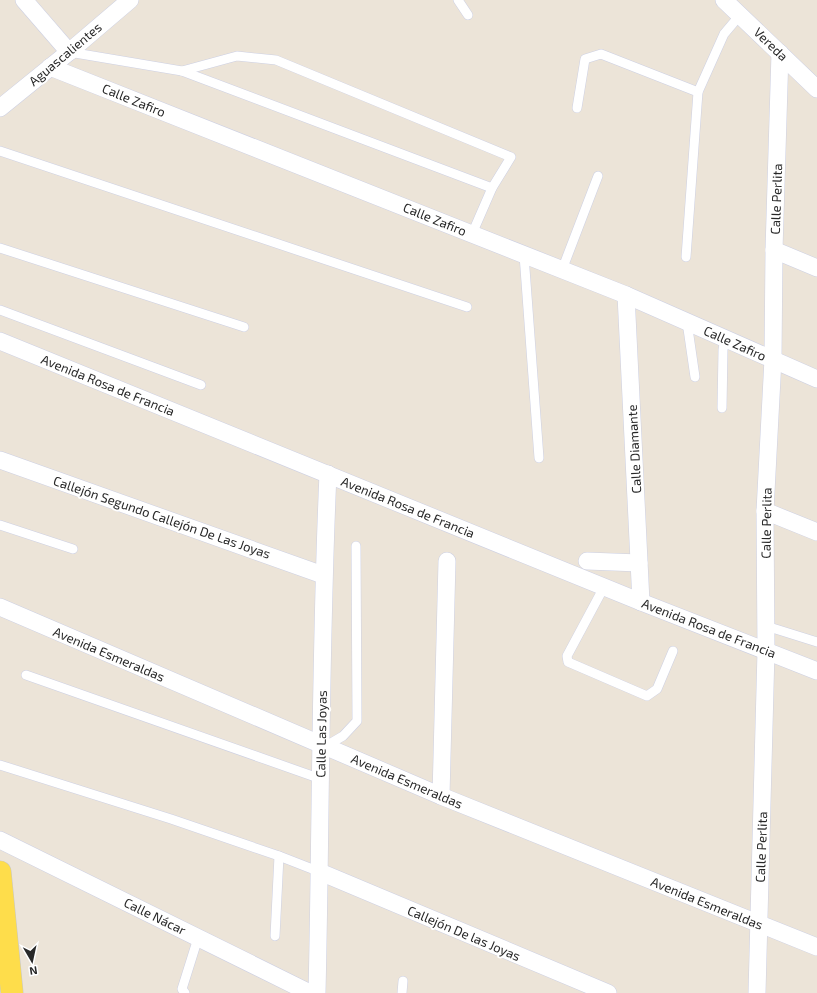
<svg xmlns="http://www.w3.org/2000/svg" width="817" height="993" font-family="'Exo 2',sans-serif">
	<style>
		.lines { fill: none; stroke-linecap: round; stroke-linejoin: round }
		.lane-casing { stroke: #cdd0e3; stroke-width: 10 }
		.street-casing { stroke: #cdd0e3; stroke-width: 18 }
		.primary-casing { stroke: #c7c7c7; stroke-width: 23 }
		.lane { stroke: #fff; stroke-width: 9 }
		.street { stroke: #fff; stroke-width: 17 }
		.primary { stroke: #fedd4b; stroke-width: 22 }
		.labels { text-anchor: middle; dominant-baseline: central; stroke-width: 4; stroke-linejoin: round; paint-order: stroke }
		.street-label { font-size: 13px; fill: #282828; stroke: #fff }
	</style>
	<rect width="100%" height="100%" fill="#ece4d8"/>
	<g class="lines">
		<g class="lane-casing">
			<g id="lane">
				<path d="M458 0 468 15"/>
				<path d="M69 52 182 71 492 188 472 234"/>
				<path d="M182 71 237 56 276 60 511 157 492 188"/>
				<path d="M577 108 585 59 601 54 698 92"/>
				<path d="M0 151 467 307"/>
				<path d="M0 248 244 327"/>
				<path d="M524 255 539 458"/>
				<path d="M686 257 698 92 724 34 740 15"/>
				<path d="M562 270 598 176"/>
				<path d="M0 310 201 385"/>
				<path d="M687 322 695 377"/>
				<path d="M722 408 723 350 725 338"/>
				<path d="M0 525 73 549"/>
				<path d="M604 587 567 656 568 662 647 696 657 689 673 651"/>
				<path d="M766 626 817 642"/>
				<path d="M26 675 321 779"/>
				<path d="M326 746 343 736 357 721 356 546"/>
				<path d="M0 765 171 819 279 856 320 872"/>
				<path d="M275 936 279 856"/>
				<path d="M185 993 182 989 198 938"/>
				<path d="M402 993 403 981"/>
			</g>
		</g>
		<g class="street-casing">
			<g id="street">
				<path d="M24 0 69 52"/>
				<path d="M724 0 817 89"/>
				<path d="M50 67 626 295 817 379"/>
				<path d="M0 108 69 52 130 0"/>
				<path d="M774 250 817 268"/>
				<path d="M626 295 641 602"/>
				<path d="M0 341 641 602 817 671"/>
				<path d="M0 460 323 575"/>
				<path d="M765 511 817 532"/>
				<path d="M587 561 639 563"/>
				<path d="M0 607 441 796 817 947"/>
				<path d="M441 796 447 561"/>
				<path d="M0 840 310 993"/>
				<path d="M320 872 608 993"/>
				<path d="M317 993C321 820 320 647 328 474"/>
				<path d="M757 993 766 651 765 511 773 359 774 250 780 53"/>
			</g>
		</g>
		<g class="primary-casing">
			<path id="primary" d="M0 872 12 993"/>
		</g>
		<use href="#lane" class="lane"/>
		<use href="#street" class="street"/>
		<use href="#primary" class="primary"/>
	</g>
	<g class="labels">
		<g class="street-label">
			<text transform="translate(771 44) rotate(44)">Vereda</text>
			<text transform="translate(65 54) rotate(-40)">Aguascalientes</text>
			<text transform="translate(134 100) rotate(22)">Calle Zafiro</text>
			<text transform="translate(776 199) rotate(-88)">Calle Perlita</text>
			<text transform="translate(435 219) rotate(22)">Calle Zafiro</text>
			<text transform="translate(735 343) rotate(24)">Calle Zafiro</text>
			<text transform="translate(108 385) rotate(22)">Avenida Rosa de Francia</text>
			<text transform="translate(634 449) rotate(-93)">Calle Diamante</text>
			<text transform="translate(408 507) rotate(22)">Avenida Rosa de Francia</text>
			<text transform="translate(162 517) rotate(19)">Callejón Segundo Callejón De Las Joyas</text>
			<text transform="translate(766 523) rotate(-89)">Calle Perlita</text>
			<text transform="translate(709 628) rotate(21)">Avenida Rosa de Francia</text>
			<text transform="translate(109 654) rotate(23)">Avenida Esmeraldas</text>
			<text transform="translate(321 734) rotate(-89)">Calle Las Joyas</text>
			<text transform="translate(407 781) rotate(23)">Avenida Esmeraldas</text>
			<text transform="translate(761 847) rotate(-88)">Calle Perlita</text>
			<text transform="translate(707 903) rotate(22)">Avenida Esmeraldas</text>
			<text transform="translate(155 916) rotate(26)">Calle Nácar</text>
			<text transform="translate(464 933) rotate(23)">Callejón De las Joyas</text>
		</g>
	</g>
	<g transform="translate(32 961) rotate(171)" stroke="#ffffff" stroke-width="3" paint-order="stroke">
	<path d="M0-3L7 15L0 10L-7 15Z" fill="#282828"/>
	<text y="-6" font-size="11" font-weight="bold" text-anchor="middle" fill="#282828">N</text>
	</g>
</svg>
